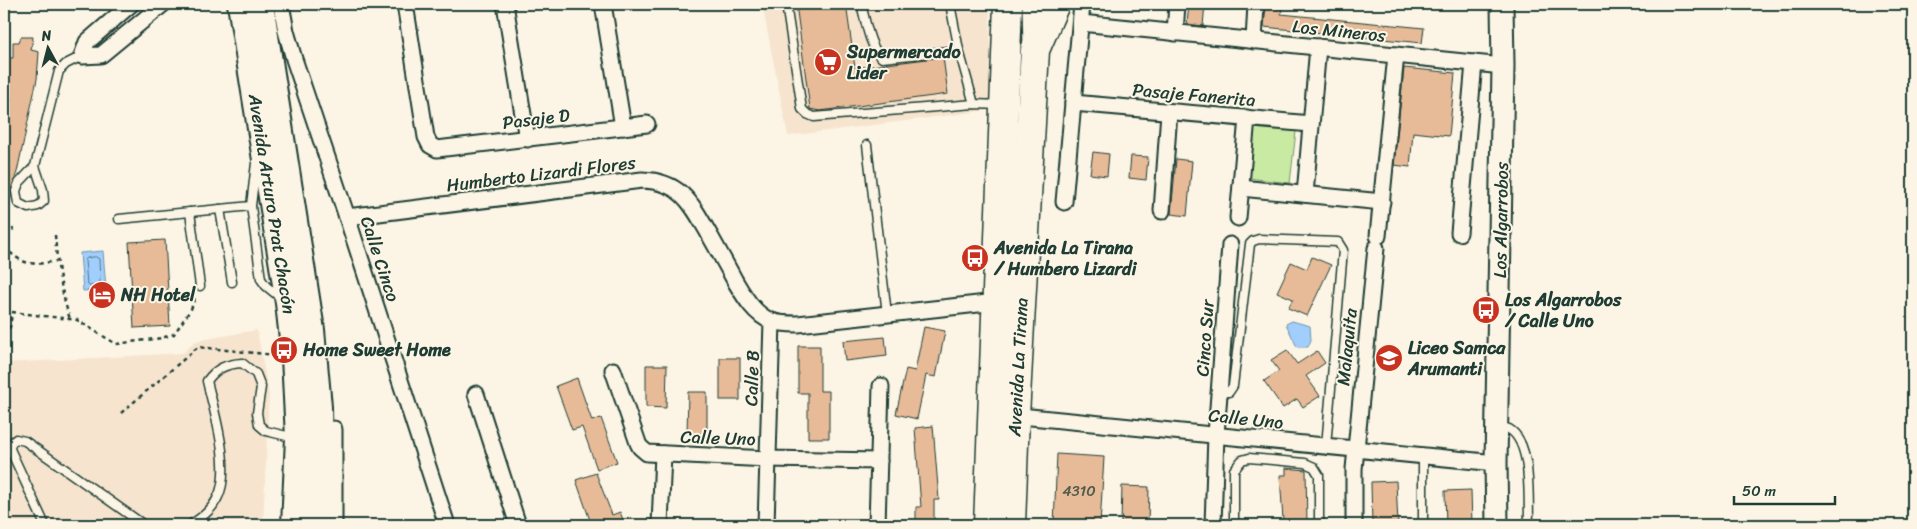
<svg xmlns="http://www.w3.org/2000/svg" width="1917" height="529" font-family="Sriracha,sans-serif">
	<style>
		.built { fill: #f6e4ce }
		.green { fill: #c9eaa3; stroke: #74946c }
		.water { fill: #a1cefc; stroke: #6d94ac }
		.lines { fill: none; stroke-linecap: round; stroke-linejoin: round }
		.shore { stroke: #537784; stroke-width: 1 }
		.building { fill: #e8bb98; stroke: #1f3d34 }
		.lane-casing { stroke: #1f3d34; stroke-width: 11 }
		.street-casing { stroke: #1f3d34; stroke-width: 19 }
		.secondary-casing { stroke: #1f3d34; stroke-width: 25 }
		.primary-casing { stroke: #1f3d34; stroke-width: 28 }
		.highway-casing { stroke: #1f3d34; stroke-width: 31 }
		.path { stroke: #1f3d34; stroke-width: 2.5; stroke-dasharray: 4 4; stroke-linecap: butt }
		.lane { stroke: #fcf5e5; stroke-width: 8 }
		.street { stroke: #fcf5e5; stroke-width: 15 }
		.secondary { stroke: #fcf5e5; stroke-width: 21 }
		.primary { stroke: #fcf5e5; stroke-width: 24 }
		.highway { stroke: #fcf5e5; stroke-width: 28 }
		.labels { text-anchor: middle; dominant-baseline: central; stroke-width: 4; stroke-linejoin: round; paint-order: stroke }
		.number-label { font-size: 15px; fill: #515c4d }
		.street-label { font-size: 18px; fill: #1f3d34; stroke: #fcf5e5 }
		.poi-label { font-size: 18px; font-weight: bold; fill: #1f3d34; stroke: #fcf5e5; text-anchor: start }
	</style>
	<rect width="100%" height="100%" fill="#fcf5e5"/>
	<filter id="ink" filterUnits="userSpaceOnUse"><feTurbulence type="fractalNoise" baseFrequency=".02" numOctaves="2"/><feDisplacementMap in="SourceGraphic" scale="10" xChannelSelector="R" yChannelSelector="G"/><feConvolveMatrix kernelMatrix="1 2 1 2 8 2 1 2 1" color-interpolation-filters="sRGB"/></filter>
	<g filter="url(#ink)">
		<g class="built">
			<path d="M762 4H990L991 110 788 136Z"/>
			<path d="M257 330 269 395 263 525H4V363L183 353 195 341Z"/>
		</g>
		<path class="green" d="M1253 126 1296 131 1290 183 1248 178Z"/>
		<g class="water">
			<path d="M103 251 106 289 83 291 80 253Z"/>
			<path d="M1292 321 1310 326 1311 340 1308 347H1297L1286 324Z"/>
		</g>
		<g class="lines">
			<path class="shore" d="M96 257 99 259 100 283 98 285 89 286 87 284 85 260 87 258Z"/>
		</g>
		<g class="building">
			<path d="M796 4H846L855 68 943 57 948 94 820 111 810 109Z"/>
			<path d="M1189 4H1205L1203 26 1187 24Z"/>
			<path d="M1266 6 1282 8 1281 14 1424 28 1422 43 1264 27Z"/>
			<path d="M21 37H33L31 50 39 52 37 79 17 172 11 189V196L7 210 4 209V141L8 127 11 97 6 95V85L4 84V58H13V42H19Z"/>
			<path d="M1404 68 1455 73 1449 136 1413 132 1410 167 1394 165Z"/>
			<path d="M1093 152 1109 154 1107 176 1090 174Z"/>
			<path d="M1131 156 1148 157 1146 180 1129 178Z"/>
			<path d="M1176 159 1192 161 1187 216 1171 214Z"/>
			<path d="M165 240 170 326 134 328 129 242Z"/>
			<path d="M1312 257 1331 265 1307 316 1288 308 1293 299 1277 292 1291 262 1307 269Z"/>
			<path d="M924 327 945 331 936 377 926 375 917 419 896 414 906 369 915 371Z"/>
			<path d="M885 337 887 356 845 361 843 341Z"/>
			<path d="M798 346H820V391H829V438H808V393H798Z"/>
			<path d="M1287 350 1297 364 1317 351 1325 363 1306 376 1320 396 1303 407 1297 399 1283 408 1264 381 1279 371 1271 360Z"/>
			<rect x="720" y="358" width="20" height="42"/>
			<path d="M646 365H667L666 408 646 407Z"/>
			<path d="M577 378 592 421 601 418 617 462 597 469 582 427 572 430 556 386Z"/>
			<path d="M688 392H707V434H687Z"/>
			<path d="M933 426 939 500H934V525H916V507H921L915 428Z"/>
			<path d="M1057 454 1104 457 1100 525H1054Z"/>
			<path d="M1286 468 1306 470 1307 525H1287V520H1283L1280 475H1286Z"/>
			<path d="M596 473 612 515 620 512 625 525H588L591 523 576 480Z"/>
			<path d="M1396 481 1398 525H1372L1371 482Z"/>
			<path d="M1122 486 1149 487 1148 524 1121 523Z"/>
			<path d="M1471 490 1472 525H1446L1445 491Z"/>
		</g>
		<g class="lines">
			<g class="lane-casing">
				<g id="lane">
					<path d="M786 4 802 109 807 114 814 117 974 104 1000 105"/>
					<path d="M861 4C865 18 870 50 882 58L959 50"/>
					<path d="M950 4 959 50 974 104"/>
					<path d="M867 145 887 314"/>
					<path d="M256 163 251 206 261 279 266 286 282 299"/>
					<path d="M35 166 43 190 44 201 38 206 28 208 18 203 16 191 19 183 35 166 59 71 66 64 82 56"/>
					<path d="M220 209 232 282"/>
					<path d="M119 219 190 212"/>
					<path d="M200 286 190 212 251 206"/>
					<path d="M1219 392H1229L1233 386 1250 244 1253 241 1259 239 1338 242 1343 250 1326 446"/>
					<path d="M1498 426C1501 427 1506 428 1509 429 1533 443 1528 501 1529 525"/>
					<path d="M45 525 10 449 11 443 16 439 25 441 144 525"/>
					<path d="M190 525C201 518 211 511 217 499 233 471 214 411 207 381 216 368 227 364 242 363L256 374 261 387 257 413 259 425 266 431 295 438"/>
					<path d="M1234 525V470L1242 460 1249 458 1305 463 1314 467 1319 475V525"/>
					<path d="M1423 525V455"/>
				</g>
			</g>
			<g class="street-casing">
				<g id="street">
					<path d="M131 4 87 42 82 56 101 55 163 4"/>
					<path d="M281 4 286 31 294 59 347 217 447 525"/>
					<path d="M405 4 426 137 430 145 437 149 647 124"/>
					<path d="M505 4 527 139"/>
					<path d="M603 4 623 127"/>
					<path d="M1081 23 1503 66"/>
					<path d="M1175 33 1177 4"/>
					<path d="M1254 41 1256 4"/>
					<path d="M1073 103 1311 124"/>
					<path d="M1241 188 1382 202"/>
					<path d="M1305 194 1318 47"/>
					<path d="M1064 202 1082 4"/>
					<path d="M1162 211 1169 112"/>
					<path d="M347 217 642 180C681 181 692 204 709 234 718 250 727 266 735 281 744 296 754 314 771 321 780 324 788 324 798 324L996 302"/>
					<path d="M1238 218 1247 118"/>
					<path d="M1459 233 1474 63"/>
					<path d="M1378 236 1396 55"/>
					<path d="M613 370 638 443 640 447 647 453 768 459 879 461"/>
					<path d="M476 394 518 525"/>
					<path d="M1010 415 1496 463"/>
					<path d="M334 525V429"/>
					<path d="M660 525 663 454"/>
					<path d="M766 525 772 321"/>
					<path d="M877 525 881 386"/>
					<path d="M1213 525 1216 435 1230 245"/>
					<path d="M1354 525V469L1376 248"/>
				</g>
			</g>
			<g class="secondary-casing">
				<g id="secondary">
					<path d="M1033 4 1034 47"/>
					<path d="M1497 525 1496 463 1503 66 1502 4"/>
				</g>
			</g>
			<g class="primary-casing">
				<g id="primary">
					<path d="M240 4 288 303 294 357 298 438 294 525"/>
					<path d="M261 4 312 330 319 407 320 459 317 525"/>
				</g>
			</g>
			<g class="highway-casing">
				<g id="highway">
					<path d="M988 525 1008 4"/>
					<path d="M1011 525 1015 416 1035 50 1055 4"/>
				</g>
			</g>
			<g class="path">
				<path d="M4 231 14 229"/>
				<path d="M55 235C57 265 61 292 70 319"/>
				<path d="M4 247C23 265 30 266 56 261"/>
				<path d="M4 311 77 320 116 344 162 338 174 334 191 309 196 295"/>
				<path d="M4 335 10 327 12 313"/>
				<path d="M121 413 198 347 275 355"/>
			</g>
			<use href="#lane" class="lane"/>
			<use href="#street" class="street"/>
			<use href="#secondary" class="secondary"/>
			<use href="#primary" class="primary"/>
			<use href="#highway" class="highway"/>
		</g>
	</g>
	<defs>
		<g id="supermarket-disc" transform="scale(1.4375)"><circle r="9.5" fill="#c8321e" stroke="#fcf5e5"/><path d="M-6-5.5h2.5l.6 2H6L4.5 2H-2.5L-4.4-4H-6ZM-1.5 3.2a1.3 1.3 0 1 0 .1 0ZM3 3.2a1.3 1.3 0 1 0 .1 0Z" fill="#fff"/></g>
		<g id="bus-disc" transform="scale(1.4375)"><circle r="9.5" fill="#c8321e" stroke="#fcf5e5"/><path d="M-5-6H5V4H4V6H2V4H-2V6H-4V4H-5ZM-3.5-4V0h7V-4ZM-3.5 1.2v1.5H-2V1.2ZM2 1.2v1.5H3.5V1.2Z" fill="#fff"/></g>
		<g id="hotel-disc" transform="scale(1.4375)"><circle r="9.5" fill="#c8321e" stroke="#fcf5e5"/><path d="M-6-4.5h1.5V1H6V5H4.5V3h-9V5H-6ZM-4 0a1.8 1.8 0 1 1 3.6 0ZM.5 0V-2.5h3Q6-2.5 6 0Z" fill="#fff"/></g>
		<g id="school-disc" transform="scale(1.4375)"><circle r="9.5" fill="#c8321e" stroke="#fcf5e5"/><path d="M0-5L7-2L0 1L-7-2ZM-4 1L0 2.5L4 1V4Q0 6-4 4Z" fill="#fff"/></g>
	</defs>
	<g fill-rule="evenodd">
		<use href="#supermarket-disc" x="828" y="62"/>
		<use href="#bus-disc" x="975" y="258"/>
		<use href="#hotel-disc" x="102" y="295"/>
		<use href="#bus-disc" x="1486" y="310"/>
		<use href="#bus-disc" x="284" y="350"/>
		<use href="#school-disc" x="1389" y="358"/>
	</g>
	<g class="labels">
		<g class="number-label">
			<text x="1079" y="491">4310</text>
		</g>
		<g class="street-label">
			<text transform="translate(1339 31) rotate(6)">Los Mineros</text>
			<text transform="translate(1194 95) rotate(5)">Pasaje Fanerita</text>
			<text transform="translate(536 119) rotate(-7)">Pasaje D</text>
			<text transform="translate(541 174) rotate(-7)">Humberto Lizardi Flores</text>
			<text transform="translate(272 204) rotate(81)">Avenida Arturo Prat Chacón</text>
			<text transform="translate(1501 220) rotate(-89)">Los Algarrobos</text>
			<text transform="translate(380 259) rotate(72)">Calle Cinco</text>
			<text transform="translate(1205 338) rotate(-86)">Cinco Sur</text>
			<text transform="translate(1347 347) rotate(-84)">Malaquita</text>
			<text transform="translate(1018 367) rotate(-87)">Avenida La Tirana</text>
			<text transform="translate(752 378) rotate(-88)">Calle B</text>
			<text transform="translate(1246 419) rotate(6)">Calle Uno</text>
			<text transform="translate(718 438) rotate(2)">Calle Uno</text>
		</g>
		<g class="poi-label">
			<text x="847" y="52">Supermercado<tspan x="847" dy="21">Lider</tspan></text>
			<text x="994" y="248">Avenida La Tirana<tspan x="994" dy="21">/ Humbero Lizardi</tspan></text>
			<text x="121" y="295">NH Hotel</text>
			<text x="1505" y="300">Los Algarrobos<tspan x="1505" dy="21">/ Calle Uno</tspan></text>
			<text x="1408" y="348">Liceo Samca<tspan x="1408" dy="21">Arumanti</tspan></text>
			<text x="303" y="350">Home Sweet Home</text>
		</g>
	</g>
	<rect width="1917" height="529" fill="none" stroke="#fcf5e5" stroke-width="20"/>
	<rect x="10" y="10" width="1897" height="509" fill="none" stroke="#1f3d34" stroke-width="2" filter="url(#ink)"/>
	<g transform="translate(48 48) rotate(353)" stroke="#fcf5e5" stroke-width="4" paint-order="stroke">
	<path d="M0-4L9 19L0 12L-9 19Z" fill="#1f3d34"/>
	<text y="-8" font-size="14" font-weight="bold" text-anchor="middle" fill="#1f3d34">N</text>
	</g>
	<path d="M1734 496v8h101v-8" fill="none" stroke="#1f3d34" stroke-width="2.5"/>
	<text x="1742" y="496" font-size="15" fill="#1f3d34" stroke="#fcf5e5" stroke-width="4" paint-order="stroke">50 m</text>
</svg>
